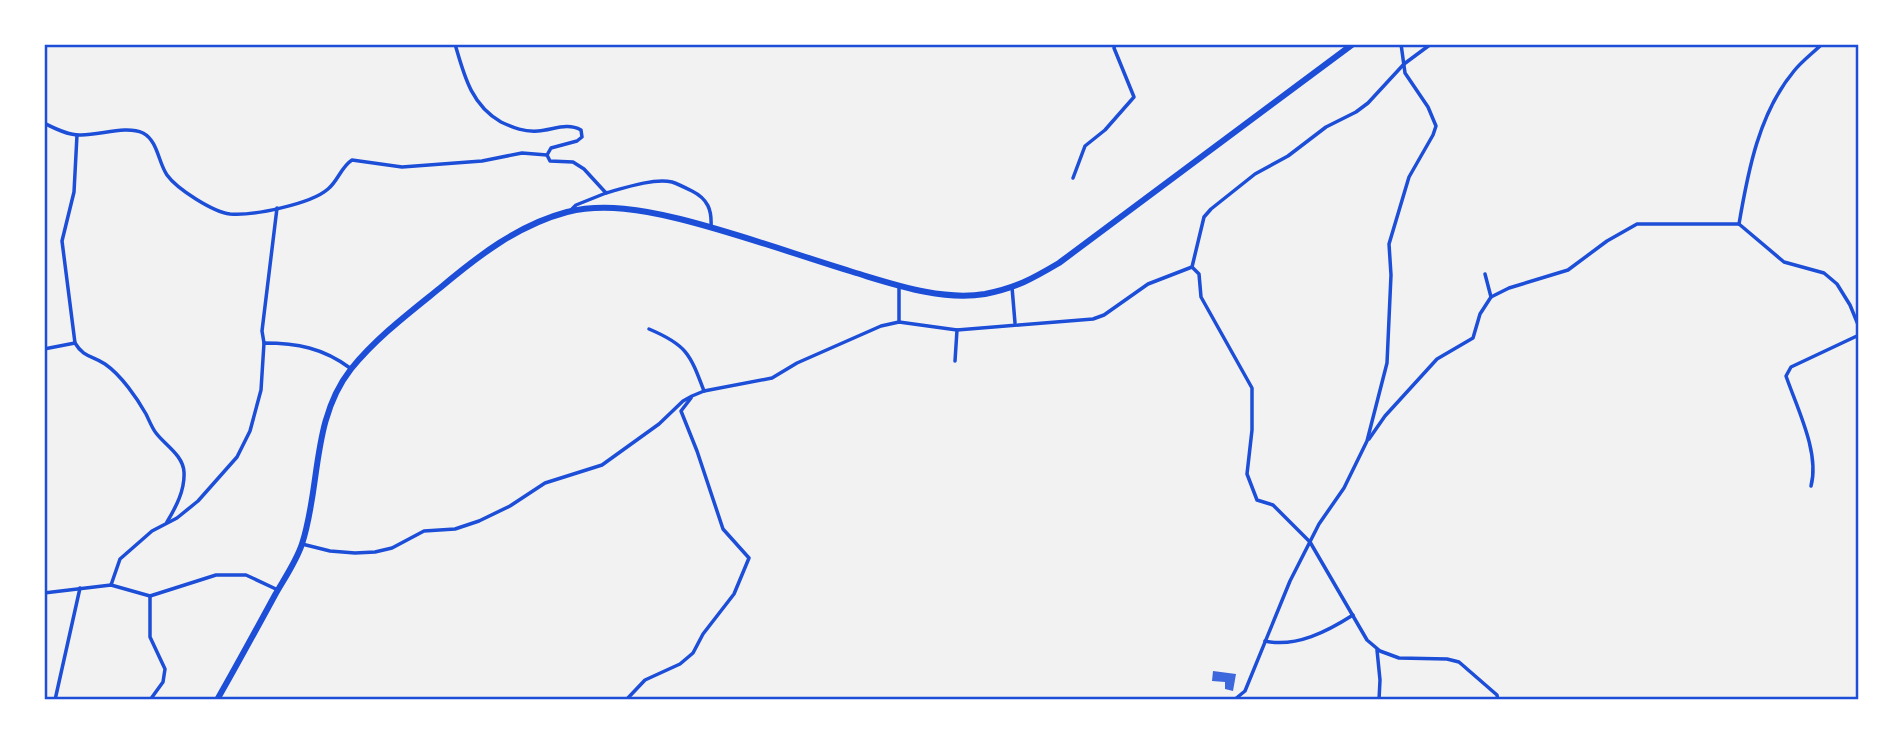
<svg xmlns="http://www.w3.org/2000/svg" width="1903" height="744" font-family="'Archivo Narrow',sans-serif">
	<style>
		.building { fill: #3d67dc }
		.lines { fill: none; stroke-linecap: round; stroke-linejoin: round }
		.minor { stroke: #1d4ed8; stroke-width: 3.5 }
		.trunk { stroke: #1d4ed8; stroke-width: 6 }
		.neatline { fill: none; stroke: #1d4ed8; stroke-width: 2.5 }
	</style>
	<rect width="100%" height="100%" fill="#f2f2f2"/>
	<path class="building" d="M1213 671 1236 674 1233 691 1225 689V682L1212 681Z"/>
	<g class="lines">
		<g class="minor">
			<path d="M455 44C464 75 471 105 501 122 514 128 524 132 538 131 553 130 567 122 581 130L582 137 577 141 551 148 547 155 550 161 573 162 584 169 606 193C624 188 653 178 672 182 678 184 686 188 692 191 708 199 712 210 711 227"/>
			<path d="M44 123C54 128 67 135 79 135 99 136 125 125 143 133 158 141 158 162 167 175 177 189 213 212 230 214 253 216 311 204 328 189 338 181 341 167 352 160L402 167 482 161 522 153 547 155"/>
			<path d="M77 135 74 192 62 241 75 343C84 358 92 355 105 364 121 375 137 398 146 414 149 420 152 428 156 433 165 445 183 455 184 472 185 490 176 507 167 522"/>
			<path d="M1073 178 1085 146 1105 130 1134 97 1114 48 1115 44"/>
			<path d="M571 210 576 205 606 193"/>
			<path d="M1739 224C1748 171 1759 113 1794 71 1802 61 1813 53 1822 44"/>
			<path d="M1192 267 1199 274 1201 297 1252 388V430L1247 474 1257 500 1273 505 1310 542 1367 640 1380 651 1399 658 1447 659 1459 662 1497 695 1498 700"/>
			<path d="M1485 274 1491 297"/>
			<path d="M899 286V322"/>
			<path d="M1012 287 1015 323"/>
			<path d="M649 329C687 345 690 354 704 391"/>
			<path d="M264 343 262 331 277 208"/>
			<path d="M44 349 75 343"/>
			<path d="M955 361 957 330"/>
			<path d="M1369 439 1385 416 1437 359 1473 338 1480 314 1491 297 1509 288 1568 270 1607 241 1637 224H1739L1784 262 1824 273 1837 284 1850 305 1859 327"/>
			<path d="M1811 486C1820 453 1797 408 1786 376L1791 367 1859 335"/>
			<path d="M302 544 330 551 355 553 375 552 392 548 424 531 455 529 479 521 510 506 545 483 602 465 659 424 683 401 692 396 704 391 772 378 797 363 881 326 899 322 957 330 1093 319 1104 315 1148 284 1192 267 1204 217 1211 209 1255 174 1288 156 1326 127 1356 112 1368 103 1404 64 1431 44"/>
			<path d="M111 585 120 559 152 531 177 518 198 501 237 457 250 431 261 390 264 343C297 343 323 348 350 368"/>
			<path d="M44 593 111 585 150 596 216 575H246L278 590"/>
			<path d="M150 596V637L165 669 163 682 150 700"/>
			<path d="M1265 641C1296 648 1328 631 1353 615"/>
			<path d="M1377 650 1380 680 1379 700"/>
			<path d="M55 700 80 588"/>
			<path d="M626 700 645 680 680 664 693 653 703 634 734 594 749 558 723 529 697 451 681 411 691 398"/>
			<path d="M1234 700 1245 691 1290 581 1319 524 1344 488 1367 441 1387 363 1391 275 1389 244 1409 177 1433 135 1436 126 1428 107 1405 73 1401 44"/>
		</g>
		<path class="trunk" d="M217 700C237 665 256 630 275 595 284 579 296 562 302 544 321 486 311 420 351 369 376 338 409 313 440 288 478 256 518 225 567 212 604 203 644 210 680 219 740 234 797 255 856 273 896 285 942 301 985 294 1016 288 1032 279 1059 263L1353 44"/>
	</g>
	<rect width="1903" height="744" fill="none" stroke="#ffffff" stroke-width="91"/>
	<rect x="46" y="46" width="1811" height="652" class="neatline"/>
</svg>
